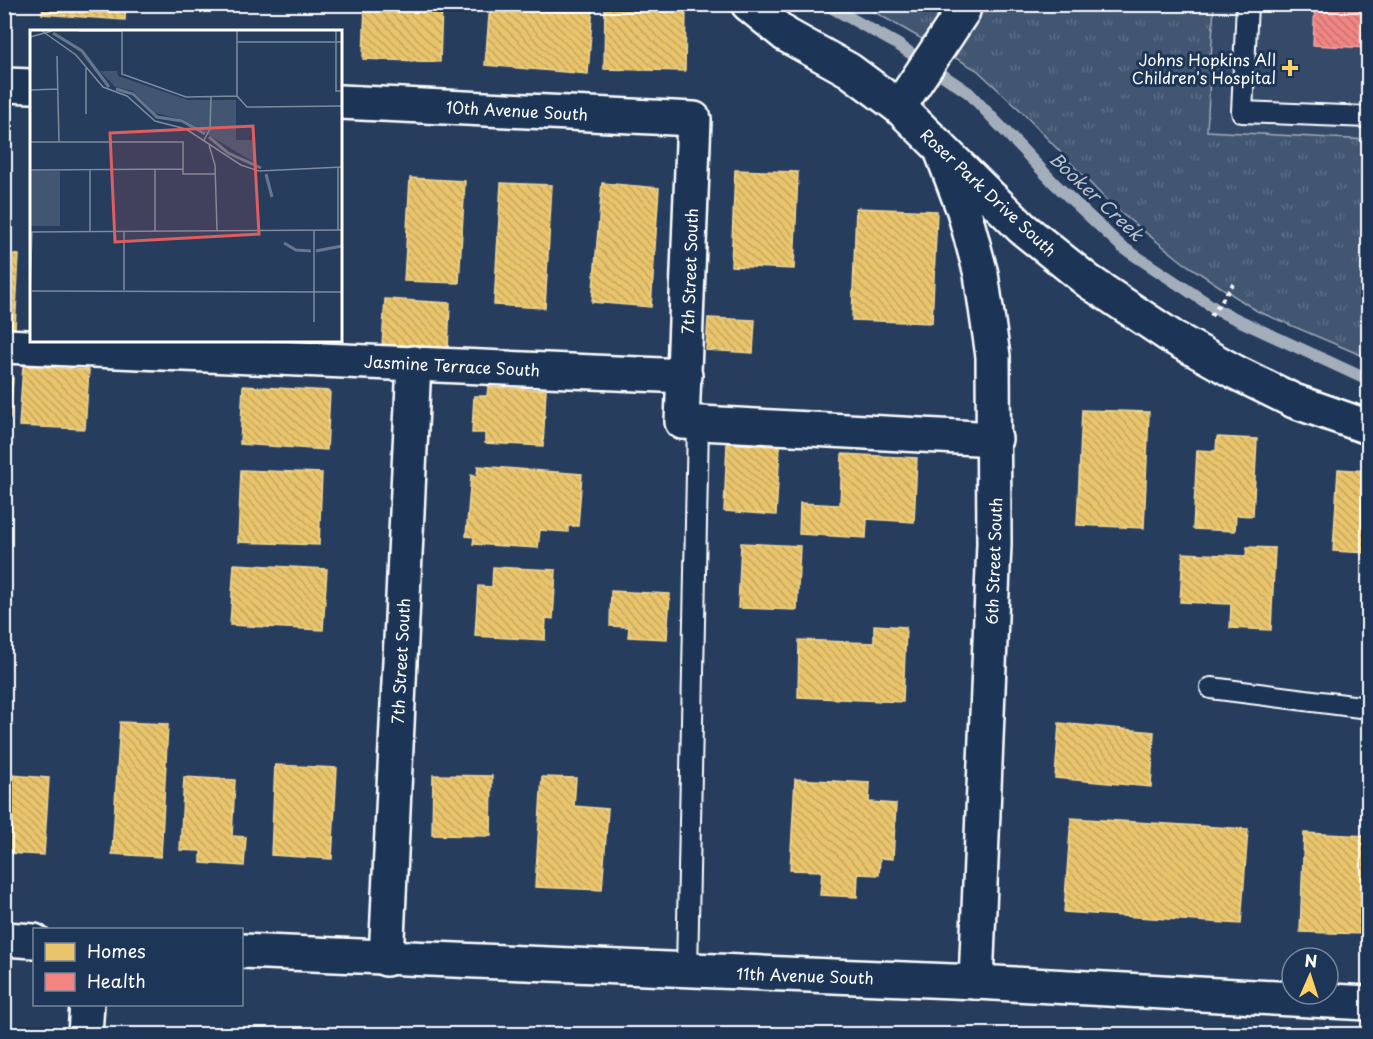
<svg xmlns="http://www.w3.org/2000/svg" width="1373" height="1039" font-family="'Playpen Sans',sans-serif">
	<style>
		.built { fill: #344a68 }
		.park { fill: url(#park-tufts); stroke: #a0aab8; stroke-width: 1.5 }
		.homes { fill: url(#homes-back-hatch); stroke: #f0d697; stroke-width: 1.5 }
		.health { fill: url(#health-back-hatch); stroke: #f6a9a8; stroke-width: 1.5 }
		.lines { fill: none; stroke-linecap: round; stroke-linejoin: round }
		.stream { stroke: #a4aebb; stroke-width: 12 }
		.lane-casing { stroke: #fff; stroke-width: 24 }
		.street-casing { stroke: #fff; stroke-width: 38 }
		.path { stroke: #fff; stroke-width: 4; stroke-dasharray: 4.5 4.5; stroke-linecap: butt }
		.lane { stroke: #1d3557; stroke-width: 20 }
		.street { stroke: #1d3557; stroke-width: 33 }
		.poi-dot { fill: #ffd166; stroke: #1d3557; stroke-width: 2 }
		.labels { text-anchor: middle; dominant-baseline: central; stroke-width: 6; stroke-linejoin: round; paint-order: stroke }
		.poi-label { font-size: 16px; fill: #fff; stroke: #1d3557; text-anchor: end }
		.street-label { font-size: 16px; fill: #fff; stroke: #1d3557 }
		.water-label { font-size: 18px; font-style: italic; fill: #bbc2cc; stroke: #1d3557 }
		.inset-river { fill: none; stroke: #67788e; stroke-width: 3 }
		.inset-road { fill: none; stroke: #7d8b9e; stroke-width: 1.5 }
		.view { fill: #e05e5e; fill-opacity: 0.15; stroke: #e05e5e; stroke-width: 3 }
		.inset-edge { fill: none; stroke: #fff; stroke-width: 3 }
	</style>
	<defs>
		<pattern id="park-tufts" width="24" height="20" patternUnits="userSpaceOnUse" patternTransform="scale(1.5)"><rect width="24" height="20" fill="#425672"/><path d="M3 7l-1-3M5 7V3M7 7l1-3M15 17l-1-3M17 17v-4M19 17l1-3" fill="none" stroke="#5e6f87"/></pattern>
		<pattern id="homes-back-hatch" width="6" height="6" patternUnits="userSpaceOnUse" patternTransform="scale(1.5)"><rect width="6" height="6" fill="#e9c46a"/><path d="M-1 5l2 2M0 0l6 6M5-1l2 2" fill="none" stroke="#c2a662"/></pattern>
		<pattern id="health-back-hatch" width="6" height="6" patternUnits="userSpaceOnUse" patternTransform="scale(1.5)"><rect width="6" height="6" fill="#f28482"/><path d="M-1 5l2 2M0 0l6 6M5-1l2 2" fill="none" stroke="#c07372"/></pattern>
	</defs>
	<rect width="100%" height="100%" fill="#263d5e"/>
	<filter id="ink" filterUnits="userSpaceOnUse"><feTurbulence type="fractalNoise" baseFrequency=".0167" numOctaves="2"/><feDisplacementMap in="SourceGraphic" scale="12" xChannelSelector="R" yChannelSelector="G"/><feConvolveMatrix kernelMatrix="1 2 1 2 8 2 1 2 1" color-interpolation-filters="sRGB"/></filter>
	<g filter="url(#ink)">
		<path class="built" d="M1214 5H1368V140L1207 132Z"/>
		<path class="park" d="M862 5H1214L1207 131 1368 140V358L1257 311 1184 263 1112 206 1020 110 977 70Z"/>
		<g class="homes">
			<path d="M43 4H126L125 20 42 14Z"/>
			<path d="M365 4H442L440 62 363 59Z"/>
			<path d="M490 4H593L588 74 485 65Z"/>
			<path d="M605 4 686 5 685 71 604 69Z"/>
			<path d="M735 170 798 172 794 269 731 266Z"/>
			<path d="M410 178 465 181 459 283 404 281Z"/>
			<path d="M501 183 552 185 545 308 494 305Z"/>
			<path d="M602 183 659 188 651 307 592 302Z"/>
			<path d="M856 208 937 211 932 323 852 320Z"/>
			<path d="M4 254 19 255 15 328 4 327Z"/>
			<path d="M385 299 450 303 448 350 382 346Z"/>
			<path d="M708 318 755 320 753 353 706 350Z"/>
			<path d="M23 366 89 370 85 429 19 426Z"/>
			<path d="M4 378H13L10 419H4Z"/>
			<path d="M243 386 330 391 327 450 240 444Z"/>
			<path d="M488 387 546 390 543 446 485 443V433H472L474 396H487Z"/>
			<path d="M1082 410 1149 412 1144 528 1077 525Z"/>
			<path d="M1217 437 1257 439 1253 516 1236 515 1235 531 1193 529 1197 450 1216 451Z"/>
			<path d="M727 443 780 447 776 515 724 511Z"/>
			<path d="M842 454 917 458 914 522 867 519 866 538 799 534 800 503 840 505Z"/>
			<path d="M478 466 582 474 578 526H568V532L540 530 538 548 473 544 474 537 466 536 471 475 477 476Z"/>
			<path d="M1338 469 1368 471V553L1333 551Z"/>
			<path d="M241 470 322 473 319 545 238 542Z"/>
			<path d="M741 543 800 546 797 610 738 608Z"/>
			<path d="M1247 547 1275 548 1271 630 1230 628 1231 604 1180 602 1183 553 1246 556Z"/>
			<path d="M234 564 327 569 323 630 230 625Z"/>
			<path d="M493 567 556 570 553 619 546 618 545 640 475 636 478 586 492 587Z"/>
			<path d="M611 591 670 594 667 639 628 637 629 627 610 626Z"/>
			<path d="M874 625 906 627 903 702 798 697 799 640 874 643Z"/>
			<path d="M120 722 168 724 161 857 112 854Z"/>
			<path d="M1059 723 1154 732 1151 787 1055 778Z"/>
			<path d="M275 765 337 768 332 859 271 855Z"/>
			<path d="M11 775 49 778 44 855 5 853Z"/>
			<path d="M433 775 492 776 491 836 432 835Z"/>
			<path d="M184 777 235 780 232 836 246 837 244 866 201 863V851L180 850Z"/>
			<path d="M542 777 576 778 574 806 608 809 602 890 535 887Z"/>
			<path d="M795 779 870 783 869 802 896 804 893 859 880 858 879 875 858 874 857 897 820 895 822 871 790 870Z"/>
			<path d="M1071 818 1248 829 1241 924 1064 912Z"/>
			<path d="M1304 833 1368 836 1366 934 1300 932Z"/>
		</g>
		<path class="health" d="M1315 4H1368V48L1313 45Z"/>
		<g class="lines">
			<path class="stream" d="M825 4 897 44 969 93 1055 184 1122 247 1219 311 1368 380"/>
			<g class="lane-casing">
				<g id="lane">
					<path d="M1247 4 1242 112 1368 117"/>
					<path d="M1211 688 1368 708"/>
					<path d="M687 971 698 423"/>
				</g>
			</g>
			<g class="street-casing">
				<g id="street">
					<path d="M748 4 786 35 849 70 899 107 1022 228 1088 281 1172 337 1235 372 1294 401 1368 427"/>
					<path d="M4 85 32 86"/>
					<path d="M340 102 694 119 682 422 995 439"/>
					<path d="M899 107 963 11 965 4"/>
					<path d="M940 147 964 211 981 274 993 356 994 544 976 982"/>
					<path d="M4 346 685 376"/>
					<path d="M4 939 34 941"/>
					<path d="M242 951 976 982 1368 1003"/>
					<path d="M386 959 414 363"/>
					<path d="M85 1034 87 1004"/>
				</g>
			</g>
			<path class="path" d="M1211 316 1233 284"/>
			<use href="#lane" class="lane"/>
			<use href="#street" class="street"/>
		</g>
	</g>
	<path class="poi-dot" d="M1287 59h6v6h6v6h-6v6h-6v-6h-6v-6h6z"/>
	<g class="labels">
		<g class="poi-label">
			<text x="1276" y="59">Johns Hopkins All<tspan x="1276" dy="18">Children's Hospital</tspan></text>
		</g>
		<g class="street-label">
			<text transform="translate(517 110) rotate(3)">10th Avenue South</text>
			<text transform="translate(989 192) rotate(43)">Roser Park Drive South</text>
			<text transform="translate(689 271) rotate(-88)">7th Street South</text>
			<text transform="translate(452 365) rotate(3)">Jasmine Terrace South</text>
			<text transform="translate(993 561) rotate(-88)">6th Street South</text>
			<text transform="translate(400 661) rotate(-87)">7th Street South</text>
			<text transform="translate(805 975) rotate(2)">11th Avenue South</text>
		</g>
		<g class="water-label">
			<text transform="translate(1097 196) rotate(43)">Booker Creek</text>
		</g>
	</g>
	<g transform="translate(30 30)">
		<rect width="312" height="312" fill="#263d5e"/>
		<path d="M0 141H30V196H0Z" fill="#425672"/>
		<path d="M70 41H87L88 46 158 70H206V110H225V133L154 90 125 83 103 61 85 57Z" fill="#425672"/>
		<path class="inset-river" d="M23 3 52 21 79 57M86 59 103 64 127 87 152 91 175 104M179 107 198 123 231 138M236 144 242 167M254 213 266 220 281 221M286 221 312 216"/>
		<path class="inset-road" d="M12 1 46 25 73 57 97 66 125 91 156 99 211 135 229 141 312 137M48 1H92M92 1V44L156 67 207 66M207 1V66M306 1V61H312M0 7 22 1M207 12H312M27 26 29 112M56 38V84M0 60 28 59M207 66 217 77 312 76M174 110 180 99 181 67M0 112H153V144H186M179 115 185 135 187 200M308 137V200M125 139V201M0 140 153 139M60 140V201M94 201V260M0 202 312 200M2 261 312 262M0 265 2 202M284 292V200"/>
		<path class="view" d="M223 96 229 204 85 212 80 103Z"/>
		<rect width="312" height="312" class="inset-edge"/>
	</g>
	<rect width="1373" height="1039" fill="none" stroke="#1d3557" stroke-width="24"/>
	<rect x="12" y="12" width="1349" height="1015" fill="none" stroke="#fff" stroke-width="2" filter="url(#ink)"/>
	<rect x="33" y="928" width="210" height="78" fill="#1d3557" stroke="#77869a" stroke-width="1.5"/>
	<rect x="45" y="943" width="30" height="18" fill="#e9c46a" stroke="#77869a" stroke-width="1.5"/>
	<text x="87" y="958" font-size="18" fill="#ffffff">Homes</text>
	<rect x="45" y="973" width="30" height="18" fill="#f28482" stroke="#77869a" stroke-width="1.5"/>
	<text x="87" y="988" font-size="18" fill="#ffffff">Health</text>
	<g transform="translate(1310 976) rotate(3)"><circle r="28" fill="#1d3557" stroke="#77869a" stroke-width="1.5"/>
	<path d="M0-4.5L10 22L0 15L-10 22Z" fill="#ffd166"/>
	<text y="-9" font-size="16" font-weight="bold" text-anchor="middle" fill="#ffffff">N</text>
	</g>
</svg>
